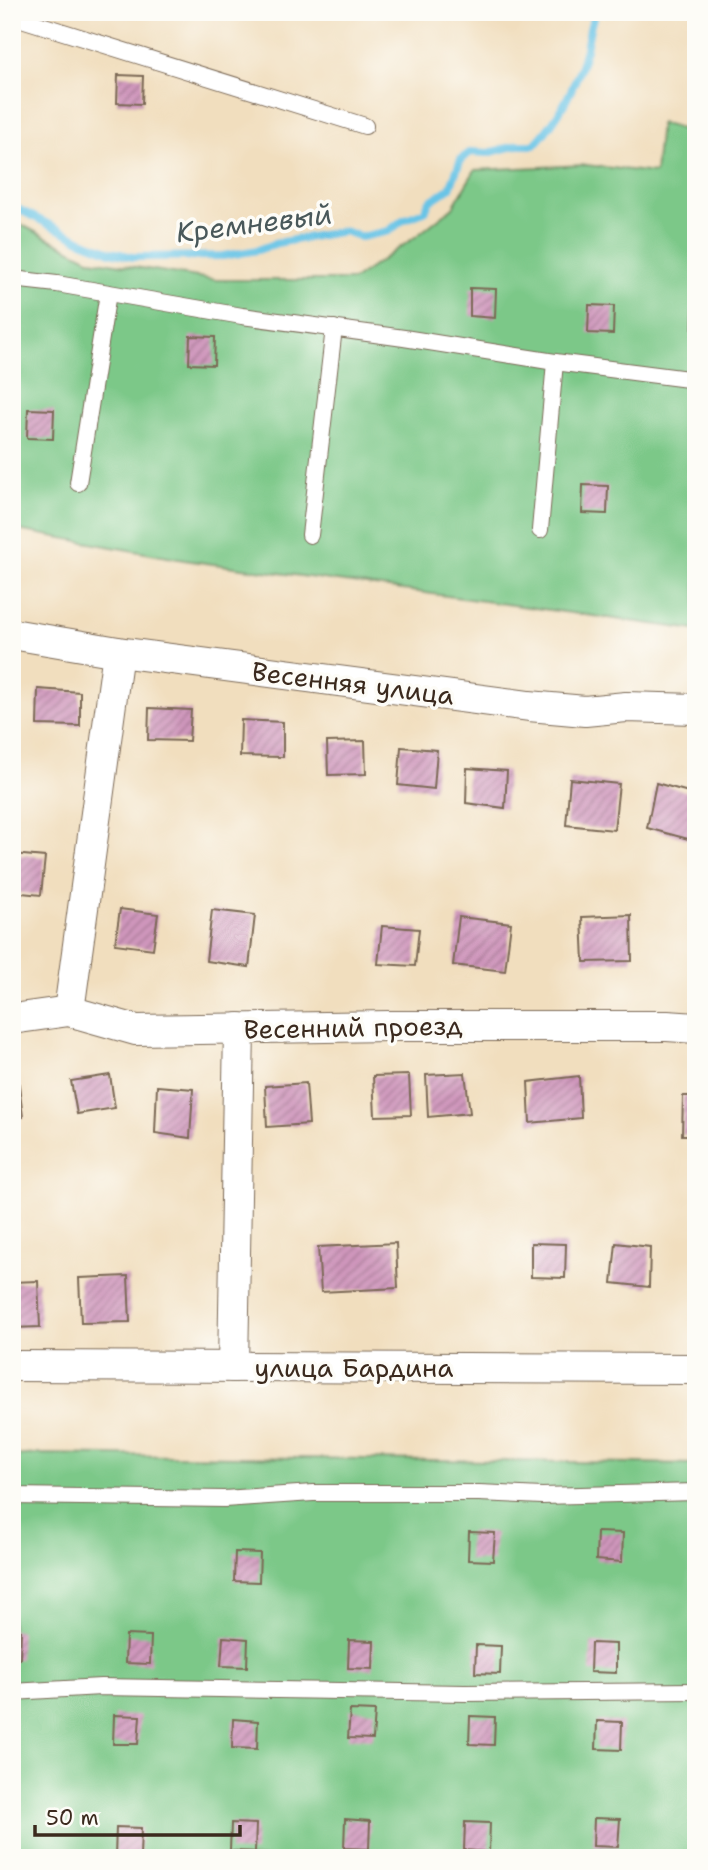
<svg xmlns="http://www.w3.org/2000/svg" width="708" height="1870" font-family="'Shantell Sans',sans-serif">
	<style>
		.green { fill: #7bc888; stroke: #5b7953; stroke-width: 2 }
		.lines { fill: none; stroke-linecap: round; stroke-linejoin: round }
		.stream { stroke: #69c4e6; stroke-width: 8 }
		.building { fill: url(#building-hatch) }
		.service-casing { stroke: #7b6956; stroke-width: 18 }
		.minor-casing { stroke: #7b6956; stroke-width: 32 }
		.service { stroke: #fff; stroke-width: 16 }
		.minor { stroke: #fff; stroke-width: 30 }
		.labels { text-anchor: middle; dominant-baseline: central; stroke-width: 7; stroke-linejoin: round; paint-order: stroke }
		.street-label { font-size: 26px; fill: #3b2a1e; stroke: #fdfcf7 }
		.water-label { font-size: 28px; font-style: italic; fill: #49585a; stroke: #fdfcf7 }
	</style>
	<defs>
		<pattern id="building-hatch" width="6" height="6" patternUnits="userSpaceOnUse" patternTransform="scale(1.75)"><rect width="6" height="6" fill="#cf96bc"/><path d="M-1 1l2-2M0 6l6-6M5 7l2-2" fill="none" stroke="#a97b98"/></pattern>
	</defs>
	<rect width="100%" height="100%" fill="#fdfcf7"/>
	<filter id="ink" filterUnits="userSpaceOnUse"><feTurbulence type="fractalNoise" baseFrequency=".0143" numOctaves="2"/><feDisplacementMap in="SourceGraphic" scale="14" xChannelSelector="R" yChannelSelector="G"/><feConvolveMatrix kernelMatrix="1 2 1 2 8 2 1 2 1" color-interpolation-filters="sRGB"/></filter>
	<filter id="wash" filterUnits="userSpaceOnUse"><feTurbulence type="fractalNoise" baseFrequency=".00686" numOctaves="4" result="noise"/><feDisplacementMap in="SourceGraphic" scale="28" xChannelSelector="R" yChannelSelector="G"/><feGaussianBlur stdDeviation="1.57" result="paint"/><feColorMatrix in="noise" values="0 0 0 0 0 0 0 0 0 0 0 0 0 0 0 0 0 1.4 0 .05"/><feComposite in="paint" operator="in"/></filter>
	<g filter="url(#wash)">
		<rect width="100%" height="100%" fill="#f1debe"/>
		<g class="green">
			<path d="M660 123 696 133V630L184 560 12 529V220L91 260 216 280H353L418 235 453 207 475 170 586 165 655 173Z"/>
			<path d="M41 1454 696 1464V1858H12V1456Z"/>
		</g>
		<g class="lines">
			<path class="stream" d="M12 206 82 241 111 252 133 257 223 256 258 250 277 243 333 233 344 231 361 237 389 231 403 220 424 212 430 201 450 188 461 159 471 152 488 153 518 145H534C560 118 576 86 586 49 589 36 589 25 596 12"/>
		</g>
		<g id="blocks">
			<g class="building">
				<path d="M118 75 143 76 142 104 117 103Z"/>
				<path d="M470 288 496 289 495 318 470 316Z"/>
				<path d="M589 305 614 306 613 334 588 333Z"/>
				<path d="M693 307H696V335H692Z"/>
				<path d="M190 336 215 337 214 365 189 364Z"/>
				<path d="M28 409 54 410 53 439 27 438Z"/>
				<path d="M583 485 608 486 607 514 582 513Z"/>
				<path d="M38 689 80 692V726L37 725Z"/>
				<path d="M149 708 191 710 189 741 148 740Z"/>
				<path d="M241 720 283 722V757L240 756Z"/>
				<path d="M365 741 366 774 328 775 327 742Z"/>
				<path d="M401 747 437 750 434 789 398 785Z"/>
				<path d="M467 768 507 771 505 808 466 803Z"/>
				<path d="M570 779 619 784 614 830 566 825Z"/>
				<path d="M656 783 696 794V817L692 840 647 828Z"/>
				<path d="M12 854 45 857 41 895 12 892Z"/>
				<path d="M120 909 158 914 153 949 115 944Z"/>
				<path d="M212 910 255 915 249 967 206 961Z"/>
				<path d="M631 915 632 961 584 962 582 917Z"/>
				<path d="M459 917 511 923 505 971 453 965Z"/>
				<path d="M382 926 419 929 415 966 378 964Z"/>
				<path d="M465 1073 470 1113 428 1117 426 1075Z"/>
				<path d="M110 1075 115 1108 77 1114 71 1081Z"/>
				<path d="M409 1075 411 1115 375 1116 373 1076Z"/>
				<path d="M579 1076 581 1118 530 1123 528 1082Z"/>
				<path d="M12 1077H18L23 1117 12 1118Z"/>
				<path d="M306 1083 309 1124 267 1127 265 1086Z"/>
				<path d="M157 1086 193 1089 190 1138 155 1133Z"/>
				<path d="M683 1096H696V1135H682Z"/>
				<path d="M396 1243 398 1288 321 1292 318 1247Z"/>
				<path d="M531 1243 566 1244 565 1278 531 1277Z"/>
				<path d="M616 1243 650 1247 649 1287 612 1283Z"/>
				<path d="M128 1276 130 1322 81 1323 79 1278Z"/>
				<path d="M38 1281 40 1327 12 1328V1282Z"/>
				<path d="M469 1532 495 1533 493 1561 468 1560Z"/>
				<path d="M597 1532 623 1533 622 1562 596 1560Z"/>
				<path d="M235 1552 260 1553 259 1582 234 1581Z"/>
				<path d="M12 1630 21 1631 20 1659H12Z"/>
				<path d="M126 1635 151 1636 150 1664 125 1663Z"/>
				<path d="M223 1637 248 1639 247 1667 221 1666Z"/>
				<path d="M349 1640 374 1641 373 1669 348 1668Z"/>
				<path d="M591 1643 616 1644V1673L590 1672Z"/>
				<path d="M476 1645 501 1646 500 1674 475 1673Z"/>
				<path d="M350 1710 375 1711 373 1739 348 1738Z"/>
				<path d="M114 1715 140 1716 138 1744H113Z"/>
				<path d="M470 1716 495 1717 494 1745 469 1744Z"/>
				<path d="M233 1719 258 1721 257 1749 232 1748Z"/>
				<path d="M597 1721 622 1722 621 1750 596 1749Z"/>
				<path d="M594 1818 620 1819 618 1847 593 1846Z"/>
				<path d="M345 1819 370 1821 369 1849 344 1848Z"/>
				<path d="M465 1822 490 1823 489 1852 464 1850Z"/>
				<path d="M231 1823 256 1824 255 1852 230 1851Z"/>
				<path d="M116 1827 141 1828 140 1857 115 1856Z"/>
			</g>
		</g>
	</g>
	<g filter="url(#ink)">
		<use href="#blocks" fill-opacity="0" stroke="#7b6956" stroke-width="2"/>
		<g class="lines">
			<g class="service-casing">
				<g id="service">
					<path d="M12 16 365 126"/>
					<path d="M12 279 57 284 242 316 404 338 555 362 696 380"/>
					<path d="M78 483 108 293"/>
					<path d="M540 530 555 362"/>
					<path d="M310 535 334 328"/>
					<path d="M12 1496 224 1499 313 1493H479L542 1496 696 1492"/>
					<path d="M12 1692 101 1687 465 1693 696 1691"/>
				</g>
			</g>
			<g class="minor-casing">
				<g id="minor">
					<path d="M12 634 118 652 529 706 585 711 626 707 696 709"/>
					<path d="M69 1011 118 652"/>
					<path d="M12 1019 69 1011 136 1030 389 1026H667L696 1028"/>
					<path d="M12 1366 696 1369"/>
					<path d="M233 1367 239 1028"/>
				</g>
			</g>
			<use href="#service" class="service"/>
			<use href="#minor" class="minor"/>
		</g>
	</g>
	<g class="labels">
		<g class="street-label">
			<text transform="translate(353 683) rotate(7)">Весенняя улица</text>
			<text transform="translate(353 1027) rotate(-1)">Весенний проезд</text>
			<text x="354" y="1367">улица Бардина</text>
		</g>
		<g class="water-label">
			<text transform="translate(254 223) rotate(-7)">Кремневый</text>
		</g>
	</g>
	<rect width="708" height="1870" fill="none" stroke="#fdfcf7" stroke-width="42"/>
	<path d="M35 1825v10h205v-10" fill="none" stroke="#3b2a1e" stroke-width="3.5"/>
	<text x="46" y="1825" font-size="21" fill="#3b2a1e" stroke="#fdfcf7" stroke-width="5" paint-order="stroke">50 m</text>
</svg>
